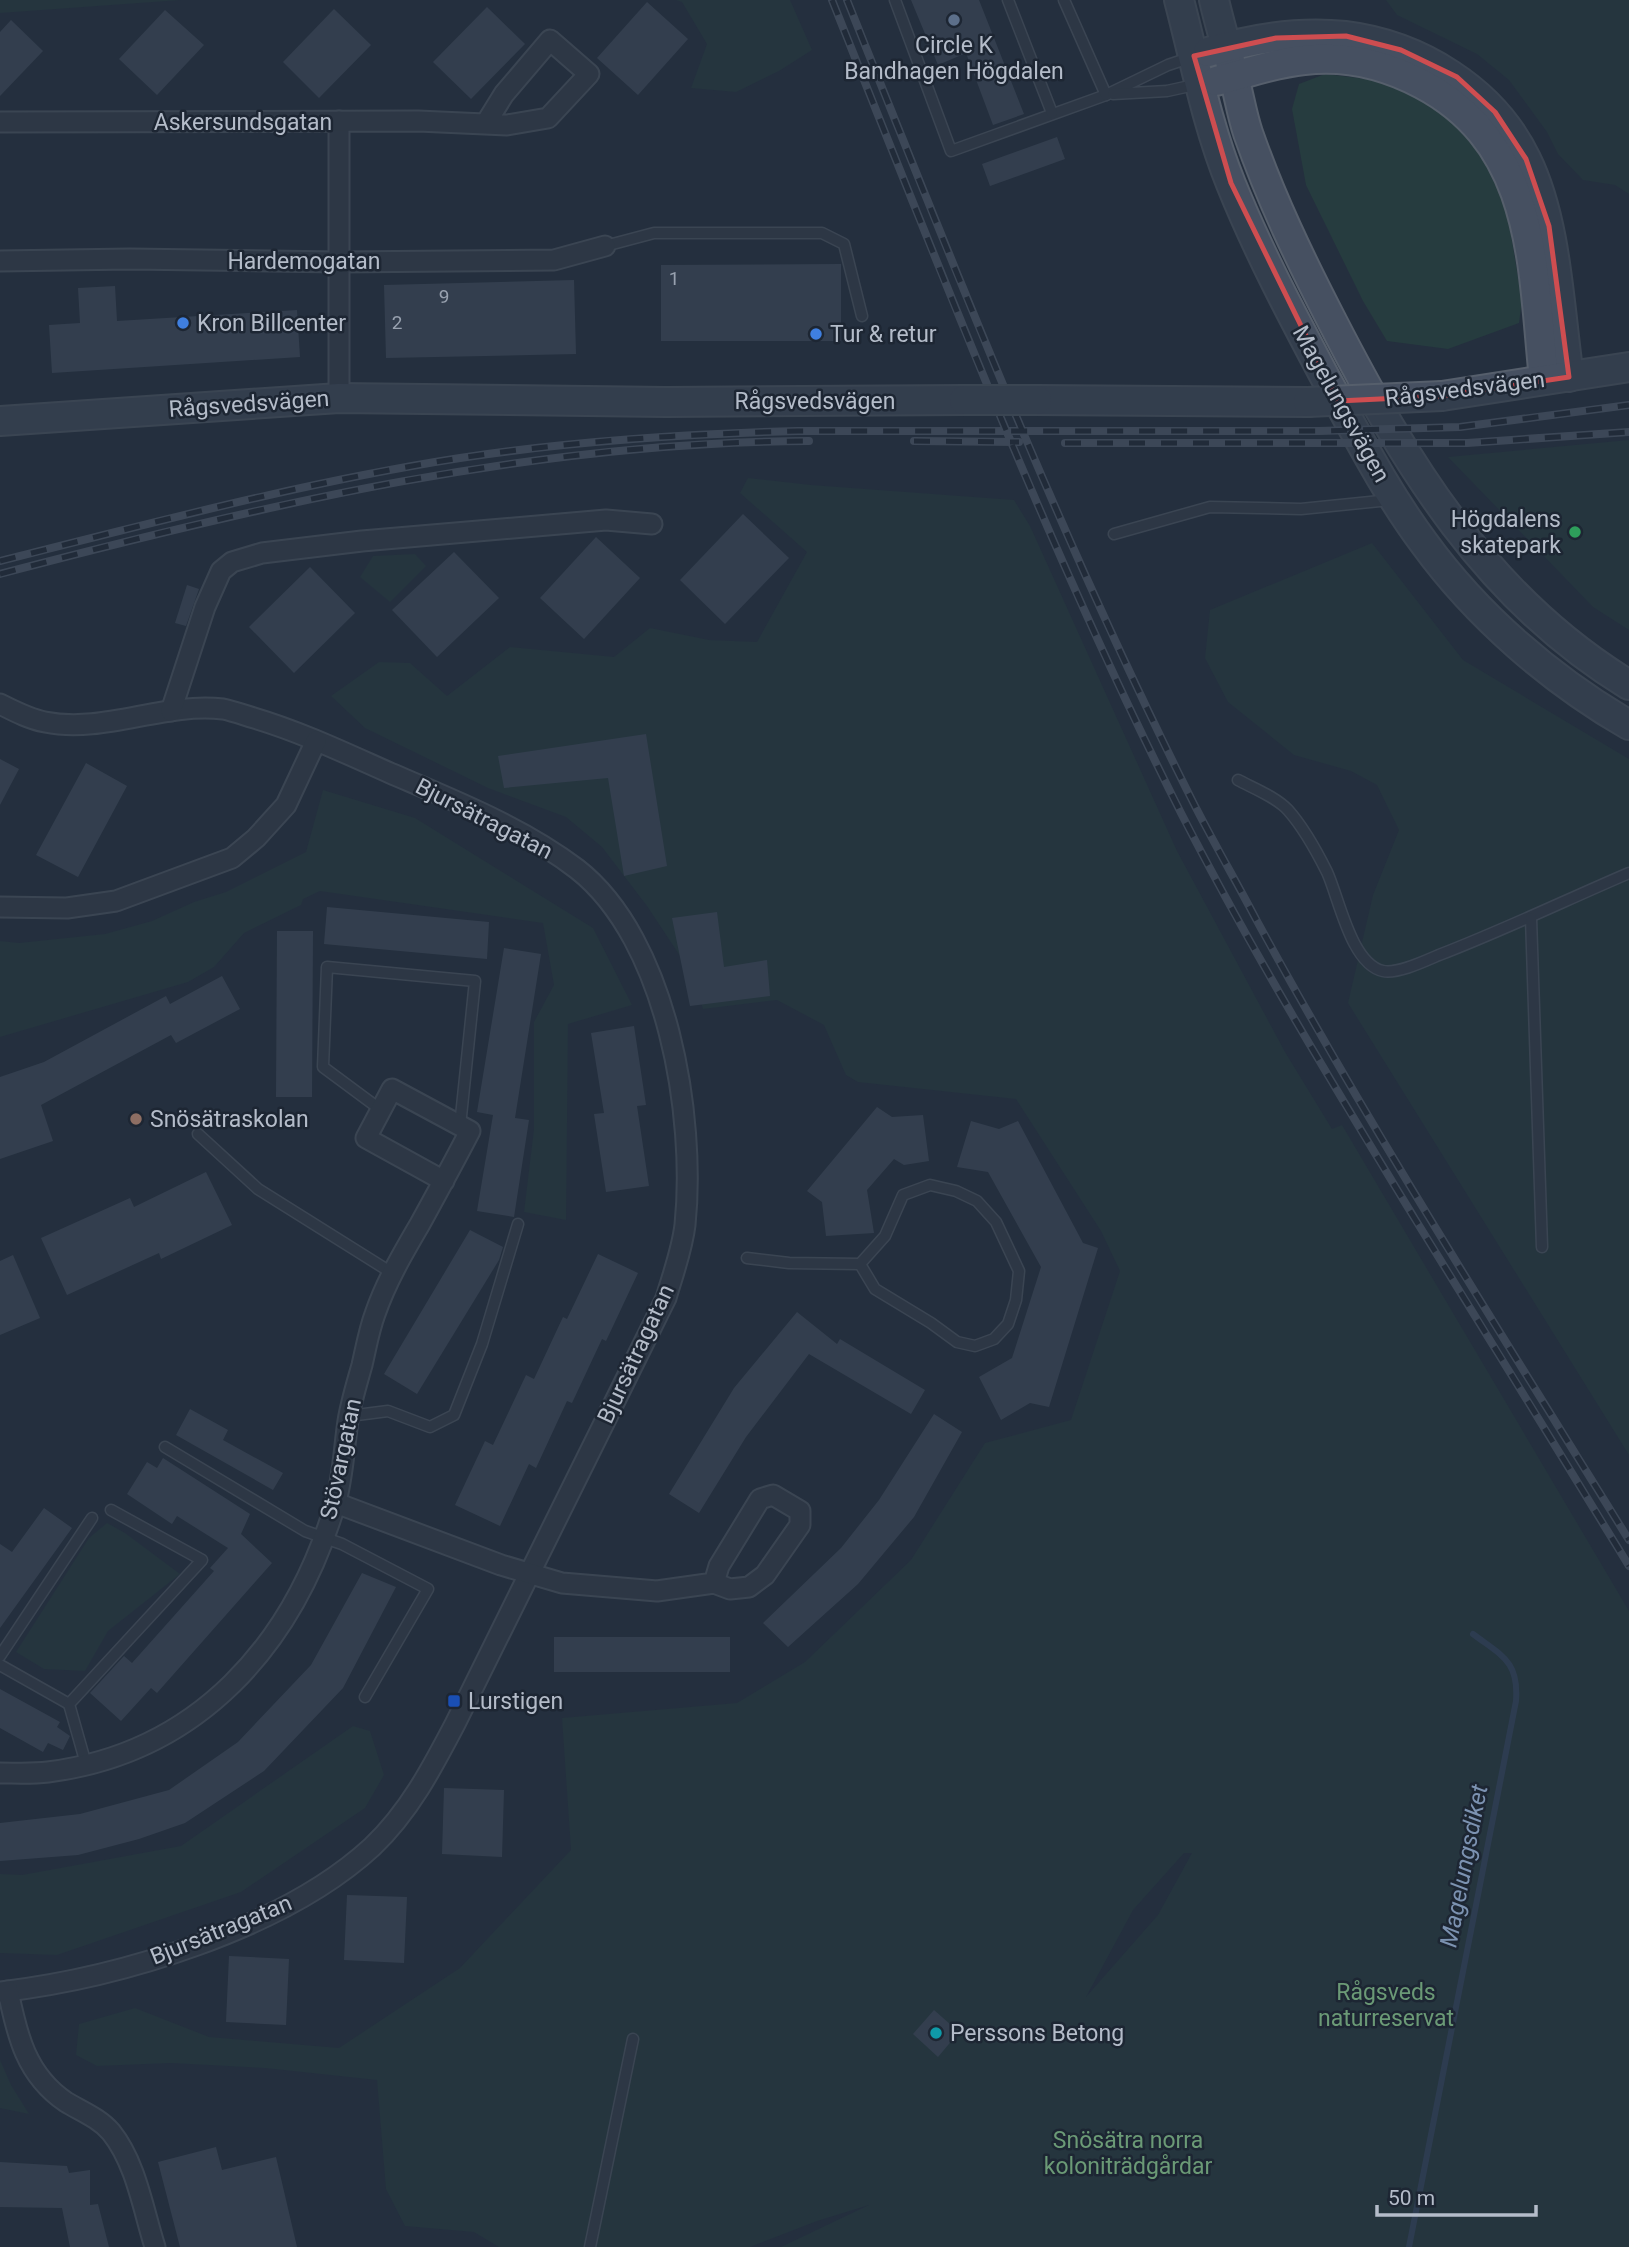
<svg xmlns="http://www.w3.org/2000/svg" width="1629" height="2247" font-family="Roboto,sans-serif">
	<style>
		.green { fill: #263c3f; fill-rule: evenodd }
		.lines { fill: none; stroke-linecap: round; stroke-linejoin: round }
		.stream { stroke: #394c67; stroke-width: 6 }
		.building { fill: #455162 }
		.lane-casing { stroke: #565f6c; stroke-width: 13 }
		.street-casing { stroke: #565f6c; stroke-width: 23 }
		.secondary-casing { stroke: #565f6c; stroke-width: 32 }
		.lane { stroke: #38414e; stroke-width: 10 }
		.street { stroke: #38414e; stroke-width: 19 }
		.secondary { stroke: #465061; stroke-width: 28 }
		.rail-casing { stroke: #5a6575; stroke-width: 8 }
		.rail { stroke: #1d2633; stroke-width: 5; stroke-dasharray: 16; stroke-linecap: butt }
		.secondary-bridge-casing { stroke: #565f6c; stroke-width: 32; stroke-linecap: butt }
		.secondary-bridge { stroke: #465061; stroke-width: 28 }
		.marked { fill: none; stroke: #ce4d50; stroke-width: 5; stroke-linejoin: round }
		.service-dot { fill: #5c6f8a; stroke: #1d2633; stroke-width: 2.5 }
		.shop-dot { fill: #3f7fe0; stroke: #1d2633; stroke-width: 2.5 }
		.leisure-dot { fill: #2e9e5b; stroke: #1d2633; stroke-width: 2.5 }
		.education-dot { fill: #8d6e63; stroke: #1d2633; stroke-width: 2.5 }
		.transit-dot { fill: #1a4fb4; stroke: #1d2633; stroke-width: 2.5 }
		.culture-dot { fill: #0f9aa8; stroke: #1d2633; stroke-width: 2.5 }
		.labels { text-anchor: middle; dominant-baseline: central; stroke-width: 5; stroke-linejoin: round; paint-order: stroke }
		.number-label { font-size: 19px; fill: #98a1af }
		.poi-label { font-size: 23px; fill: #b4bcc9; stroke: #1d2633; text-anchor: start }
		.street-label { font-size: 23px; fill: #b4bcc9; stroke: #1d2633 }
		.park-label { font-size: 23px; fill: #6b9a76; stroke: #1d2633 }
		.water-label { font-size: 24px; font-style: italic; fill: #7c92b1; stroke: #1d2633 }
	</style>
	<rect width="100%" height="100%" fill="#242f3e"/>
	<g class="green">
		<path d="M0 0H181L0 13Z"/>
		<path d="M676 0H790L812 50 779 71 736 92 691 88 707 44 682 2Z"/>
		<path d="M1386 0H1629V194L1615 185 1583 180 1558 154 1547 132 1509 80 1477 54 1397 15Z"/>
		<path d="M1325 74 1375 80 1412 93 1449 116 1479 151 1503 187 1522 301 1519 323 1448 349 1387 341 1363 301 1306 185 1292 109 1299 84Z"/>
		<path d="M1629 440V630L1593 607 1448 457Z"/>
		<path d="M748 478 811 485 1014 500 1030 526 1177 851 1285 1052 1332 1129 1342 1125 1629 1611V2247H781L869 2205 817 2221 750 2247H499L474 2232 405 2226 386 2189 377 2080 265 2068 171 2063 97 2066 76 2055 79 2024 135 2008 209 2037 339 2048 460 1968 571 1850 562 1718 737 1703 805 1662 911 1560 985 1443 1071 1420 1120 1271 1101 1231 1016 1099 858 1082 846 1075 824 1025 777 1000 703 1009 690 971 647 906 602 847 566 817 488 788 365 728 331 696 379 662 410 663 447 696 510 647 614 657 650 628 709 640 757 642 807 552 740 493ZM1184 1853H1192L1158 1915 1086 1997 1133 1910Z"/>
		<path d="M1372 543 1463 660 1629 759V1455L1348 1003 1373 895 1399 830 1377 785 1351 771 1294 755 1228 702 1205 658 1210 610Z"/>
		<path d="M415 554 426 566 390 602 360 577 373 556Z"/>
		<path d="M323 790 415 818 593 928 632 1005 568 1024 566 1220 524 1212 534 1129V1022L554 985 543 923 320 891 303 899 301 905 244 933 214 967 188 982 0 1037V941L19 943 105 934 152 921 194 902 226 892 306 852Z"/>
		<path d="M107 1523 125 1533 180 1574 108 1631 85 1671 44 1669 16 1652 89 1538Z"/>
		<path d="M353 1726 370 1731 384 1775 365 1808 241 1892 57 1955 0 1953V1874L22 1875 181 1846Z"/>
		<path d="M0 2060 11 2085 29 2114 0 2108Z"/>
	</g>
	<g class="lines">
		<path class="stream" d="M1409 2247 1516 1701C1519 1661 1502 1656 1473 1634"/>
	</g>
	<g class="building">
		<path d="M911 0H979L1024 114 993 125 966 53 938 65Z"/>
		<path d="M647 2 688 39 638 95 597 58Z"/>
		<path d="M487 7 525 44 471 99 433 62Z"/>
		<path d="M334 9 371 45 319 98 283 62Z"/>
		<path d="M165 10 204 45 157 95 119 59Z"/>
		<path d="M11 20 43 51 0 96V32Z"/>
		<path d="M1057 137 1065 159 990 186 982 164Z"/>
		<path d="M841 264V341H661V265Z"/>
		<path d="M574 280 576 354 386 358 384 285Z"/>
		<path d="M115 286 117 321 297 310 300 357 52 373 49 325 80 323 78 288Z"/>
		<path d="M743 514 789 558 725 624 680 580Z"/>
		<path d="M596 537 640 578 584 639 540 598Z"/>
		<path d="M454 552 499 598 437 657 392 610Z"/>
		<path d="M310 567 355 613 294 673 249 627Z"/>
		<path d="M187 585 199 589 186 626 175 623Z"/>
		<path d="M646 734 667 866 624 876 608 778 504 788 498 756Z"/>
		<path d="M0 759 19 769 0 805Z"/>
		<path d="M86 763 127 786 78 877 36 855Z"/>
		<path d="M327 907 489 922 487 959 324 944Z"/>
		<path d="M717 912 724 967 767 960 770 996 690 1006 672 918Z"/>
		<path d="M277 931H313L312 1097H276Z"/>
		<path d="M504 948 541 954 515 1118 529 1120 514 1217 477 1211 493 1115 477 1112Z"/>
		<path d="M222 976 240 1009 176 1043 171 1035 41 1105 53 1141 0 1159V1077L44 1062 166 996 170 1004Z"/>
		<path d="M634 1026 646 1105 637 1106 649 1186 606 1192 594 1114 604 1113 591 1033Z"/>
		<path d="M877 1107 892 1117 923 1115 929 1161 904 1165 894 1159 867 1190 874 1233 826 1236 822 1202 807 1191Z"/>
		<path d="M971 1121 999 1129 1018 1121 1083 1243 1098 1248 1049 1407 1030 1403 1001 1420 979 1377 1012 1358 1041 1267 988 1172 957 1167Z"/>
		<path d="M206 1172 232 1225 161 1259 159 1253 67 1295 41 1238 130 1198 134 1207Z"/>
		<path d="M470 1230 503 1247 499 1260 417 1394 384 1374Z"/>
		<path d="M598 1254 638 1273 606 1341 602 1339 572 1403 567 1401 536 1468 529 1464 500 1526 455 1505 485 1441 493 1445 526 1375 534 1379 563 1317 567 1319Z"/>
		<path d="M13 1255 40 1318 0 1335V1261Z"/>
		<path d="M797 1312 837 1344 840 1339 925 1390 911 1414 809 1354 746 1437 699 1513 669 1494 734 1388Z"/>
		<path d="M190 1409 228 1430 223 1440 283 1473 273 1490 176 1435Z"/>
		<path d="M934 1414 962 1432 914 1517 858 1584 788 1647 763 1623 841 1548 879 1500Z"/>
		<path d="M163 1458 250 1514 241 1534 272 1563 157 1693 151 1688 121 1721 90 1693 124 1656 132 1663 214 1571 210 1568 228 1548 177 1516 172 1524 127 1494 147 1462 157 1468Z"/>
		<path d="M44 1508 72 1528 0 1628V1544L12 1552Z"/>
		<path d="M362 1573 396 1587 343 1688 264 1771 185 1823 139 1839 78 1855 0 1861V1823L80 1814 169 1790 238 1742 311 1665Z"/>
		<rect x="554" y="1637" width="176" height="35"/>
		<path d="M0 1689 60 1722 57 1727 70 1736 63 1750 48 1743 43 1752 0 1728Z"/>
		<path d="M444 1788 504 1790 502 1857 442 1854Z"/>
		<path d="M347 1895 407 1897 404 1963 344 1960Z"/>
		<path d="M229 1956 289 1959 286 2025 226 2022Z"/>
		<path d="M934 2010 959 2032 938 2057 913 2034Z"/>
		<path d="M216 2147 222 2170 276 2157 297 2247H180L158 2162Z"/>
		<path d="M0 2162 67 2166 69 2173 90 2170V2205L98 2204 109 2247H70L62 2208 0 2207Z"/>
	</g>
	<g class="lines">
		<g class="lane-casing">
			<g id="lane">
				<path d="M895 0 951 151 1106 95 1168 65 1192 57"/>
				<path d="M1008 0 1052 113"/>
				<path d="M1064 0 1106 95"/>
				<path d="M1113 94 1167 91 1199 84"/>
				<path d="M605 246 654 233H822L844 244 862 316"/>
				<path d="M1114 534 1210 507 1301 509 1390 500"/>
				<path d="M1238 780C1253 788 1276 797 1288 810 1304 828 1316 850 1327 872 1339 898 1351 964 1383 971 1398 974 1425 961 1439 955 1504 930 1566 900 1629 873"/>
				<path d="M1531 918 1542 1247"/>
				<path d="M381 1110 323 1067 327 967 475 981 460 1126"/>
				<path d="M198 1134 258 1189 392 1273"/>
				<path d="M747 1258 789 1263 860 1264 885 1236 903 1195 930 1185 956 1191 977 1201 996 1222 1019 1271 1016 1300 1008 1324 994 1339 975 1346 957 1342 931 1323 875 1289 860 1264"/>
				<path d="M349 1416 388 1411 430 1427 454 1415 482 1344 518 1224"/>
				<path d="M165 1447 305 1531 342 1544 428 1589 365 1697"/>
				<path d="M0 1656 92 1518"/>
				<path d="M0 1665 69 1704"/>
				<path d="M86 1764 69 1704 202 1560 111 1510"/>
				<path d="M590 2247 633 2039"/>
			</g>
		</g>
		<g class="street-casing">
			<g id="street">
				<path d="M339 121V398"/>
				<path d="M0 122 418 121 507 125 548 118 589 74 550 40 504 94 486 123"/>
				<path d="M0 261 130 259 338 262 554 260 605 246"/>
				<path d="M0 704C14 711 29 719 45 722 104 734 163 702 223 709 233 711 244 715 254 718 301 732 345 753 390 773 453 800 522 827 577 869 668 940 696 1117 685 1225 682 1250 673 1274 666 1298L455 1724C432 1768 409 1812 372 1847 283 1929 119 1978 0 1992"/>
				<path d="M171 711 205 607 221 571 232 562 262 553 362 541 606 520 652 524"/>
				<path d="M0 907 67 908 116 901 232 858 256 838 286 805 316 741"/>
				<path d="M336 1503 501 1565 562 1583 657 1591 714 1583 730 1589 749 1587 765 1575 800 1525V1511L773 1495 760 1499 719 1566 714 1583"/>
				<path d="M0 1773C16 1773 32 1774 48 1772 198 1753 293 1645 335 1505 343 1478 344 1448 348 1421 351 1402 357 1383 362 1365 366 1348 369 1330 375 1314 386 1282 403 1253 420 1224 437 1193 454 1162 470 1131L392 1089 366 1138 444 1181"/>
				<path d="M8 1991C17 2035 26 2075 66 2102 81 2111 99 2118 111 2132 136 2163 143 2209 155 2247"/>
			</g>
		</g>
		<g class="secondary-casing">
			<g id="secondary">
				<path d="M1179 0C1195 61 1207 125 1231 184 1258 251 1292 315 1326 379 1357 435 1386 492 1424 543 1477 616 1551 680 1629 725"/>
				<path d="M1214 0C1220 26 1228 51 1234 77 1239 96 1242 115 1248 133 1271 199 1300 259 1332 321 1406 465 1487 599 1629 685"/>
				<path d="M1208 52C1251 39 1300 31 1345 36 1419 45 1493 90 1526 159 1557 222 1559 307 1569 377"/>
				<path d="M1216 81C1245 74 1273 63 1304 60 1345 55 1386 65 1422 84 1537 145 1532 266 1544 379"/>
				<path d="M1442 396 1629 367"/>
				<path d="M1037 400 1308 402"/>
				<path d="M0 421 339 398 666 402 964 400"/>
			</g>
		</g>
		<use href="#lane" class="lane"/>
		<use href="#street" class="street"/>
		<use href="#secondary" class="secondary"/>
		<g class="rail-casing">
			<g id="rail">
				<path d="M832 0C942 274 1048 550 1181 813 1252 952 1334 1086 1415 1219 1487 1335 1558 1450 1629 1566"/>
				<path d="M847 0C956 272 1063 545 1195 806 1215 845 1237 883 1257 921 1372 1132 1502 1335 1629 1540"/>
				<path d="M914 441 1019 442"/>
				<path d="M1065 443H1467L1629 432"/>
				<path d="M0 561C152 523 305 482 460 458 572 441 685 434 798 431H1319L1460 427 1629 405"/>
				<path d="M0 574C265 504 534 442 809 441"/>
			</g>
		</g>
		<use href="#rail" class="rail"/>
		<g class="secondary-bridge-casing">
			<g id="secondary-bridge">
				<path d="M964 400H1037"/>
				<path d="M1308 402 1442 396"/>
			</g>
		</g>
		<use href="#secondary-bridge" class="secondary-bridge"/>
	</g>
	<path d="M0 0H1629V2247H0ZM1346 36 1401 50 1457 77 1495 112 1526 159 1549 226 1569 377 1442 396 1338 401 1231 183 1194 56 1276 38Z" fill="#242f3e" fill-opacity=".55" fill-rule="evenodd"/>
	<path class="marked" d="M1346 36 1401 50 1457 77 1495 112 1526 159 1549 226 1569 377 1442 396 1338 401 1231 183 1194 56 1276 38Z"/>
	<circle class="service-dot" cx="954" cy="20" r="7"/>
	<g class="shop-dot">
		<circle cx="183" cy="323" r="7"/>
		<circle cx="816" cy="334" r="7"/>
	</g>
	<circle class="leisure-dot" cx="1575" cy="532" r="7"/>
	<circle class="education-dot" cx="136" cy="1119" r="7"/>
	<rect class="transit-dot" x="447" y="1694" width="14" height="14" rx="3.5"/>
	<circle class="culture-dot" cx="936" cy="2033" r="7"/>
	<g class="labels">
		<g class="number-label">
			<text x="674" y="278">1</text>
			<text x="444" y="296">9</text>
			<text x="397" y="322">2</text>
		</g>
		<g class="poi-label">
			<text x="954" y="45" text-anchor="middle">Circle K<tspan x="954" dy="26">Bandhagen Högdalen</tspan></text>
			<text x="197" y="323">Kron Billcenter</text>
			<text x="830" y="334">Tur &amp; retur</text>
			<text x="1561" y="519" text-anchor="end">Högdalens<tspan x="1561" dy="26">skatepark</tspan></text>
			<text x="150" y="1119">Snösätraskolan</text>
			<text x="468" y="1701">Lurstigen</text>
			<text x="950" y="2033">Perssons Betong</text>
		</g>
		<g class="street-label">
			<text x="243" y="122">Askersundsgatan</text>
			<text x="304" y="261">Hardemogatan</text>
			<text transform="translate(1465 389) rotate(-7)">Rågsvedsvägen</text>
			<text x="815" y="401">Rågsvedsvägen</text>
			<text transform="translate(249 404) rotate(-4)">Rågsvedsvägen</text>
			<text transform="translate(1341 404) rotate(61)">Magelungsvägen</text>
			<text transform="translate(484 819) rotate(27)">Bjursätragatan</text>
			<text transform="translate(636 1354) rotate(-65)">Bjursätragatan</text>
			<text transform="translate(341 1459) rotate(-78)">Stövargatan</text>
			<text transform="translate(221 1930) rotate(-22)">Bjursätragatan</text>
		</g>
		<g class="park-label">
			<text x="1386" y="1992">Rågsveds<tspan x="1386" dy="26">naturreservat</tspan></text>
			<text x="1128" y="2140">Snösätra norra<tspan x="1128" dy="26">koloniträdgårdar</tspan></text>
		</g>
		<g class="water-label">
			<text transform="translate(1464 1866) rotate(-79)">Magelungsdiket</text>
		</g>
	</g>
	<path d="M1377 2205v10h159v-10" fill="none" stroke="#b4bcc9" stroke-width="3.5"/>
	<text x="1388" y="2205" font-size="21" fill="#b4bcc9" stroke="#1d2633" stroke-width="5" paint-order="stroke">50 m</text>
</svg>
